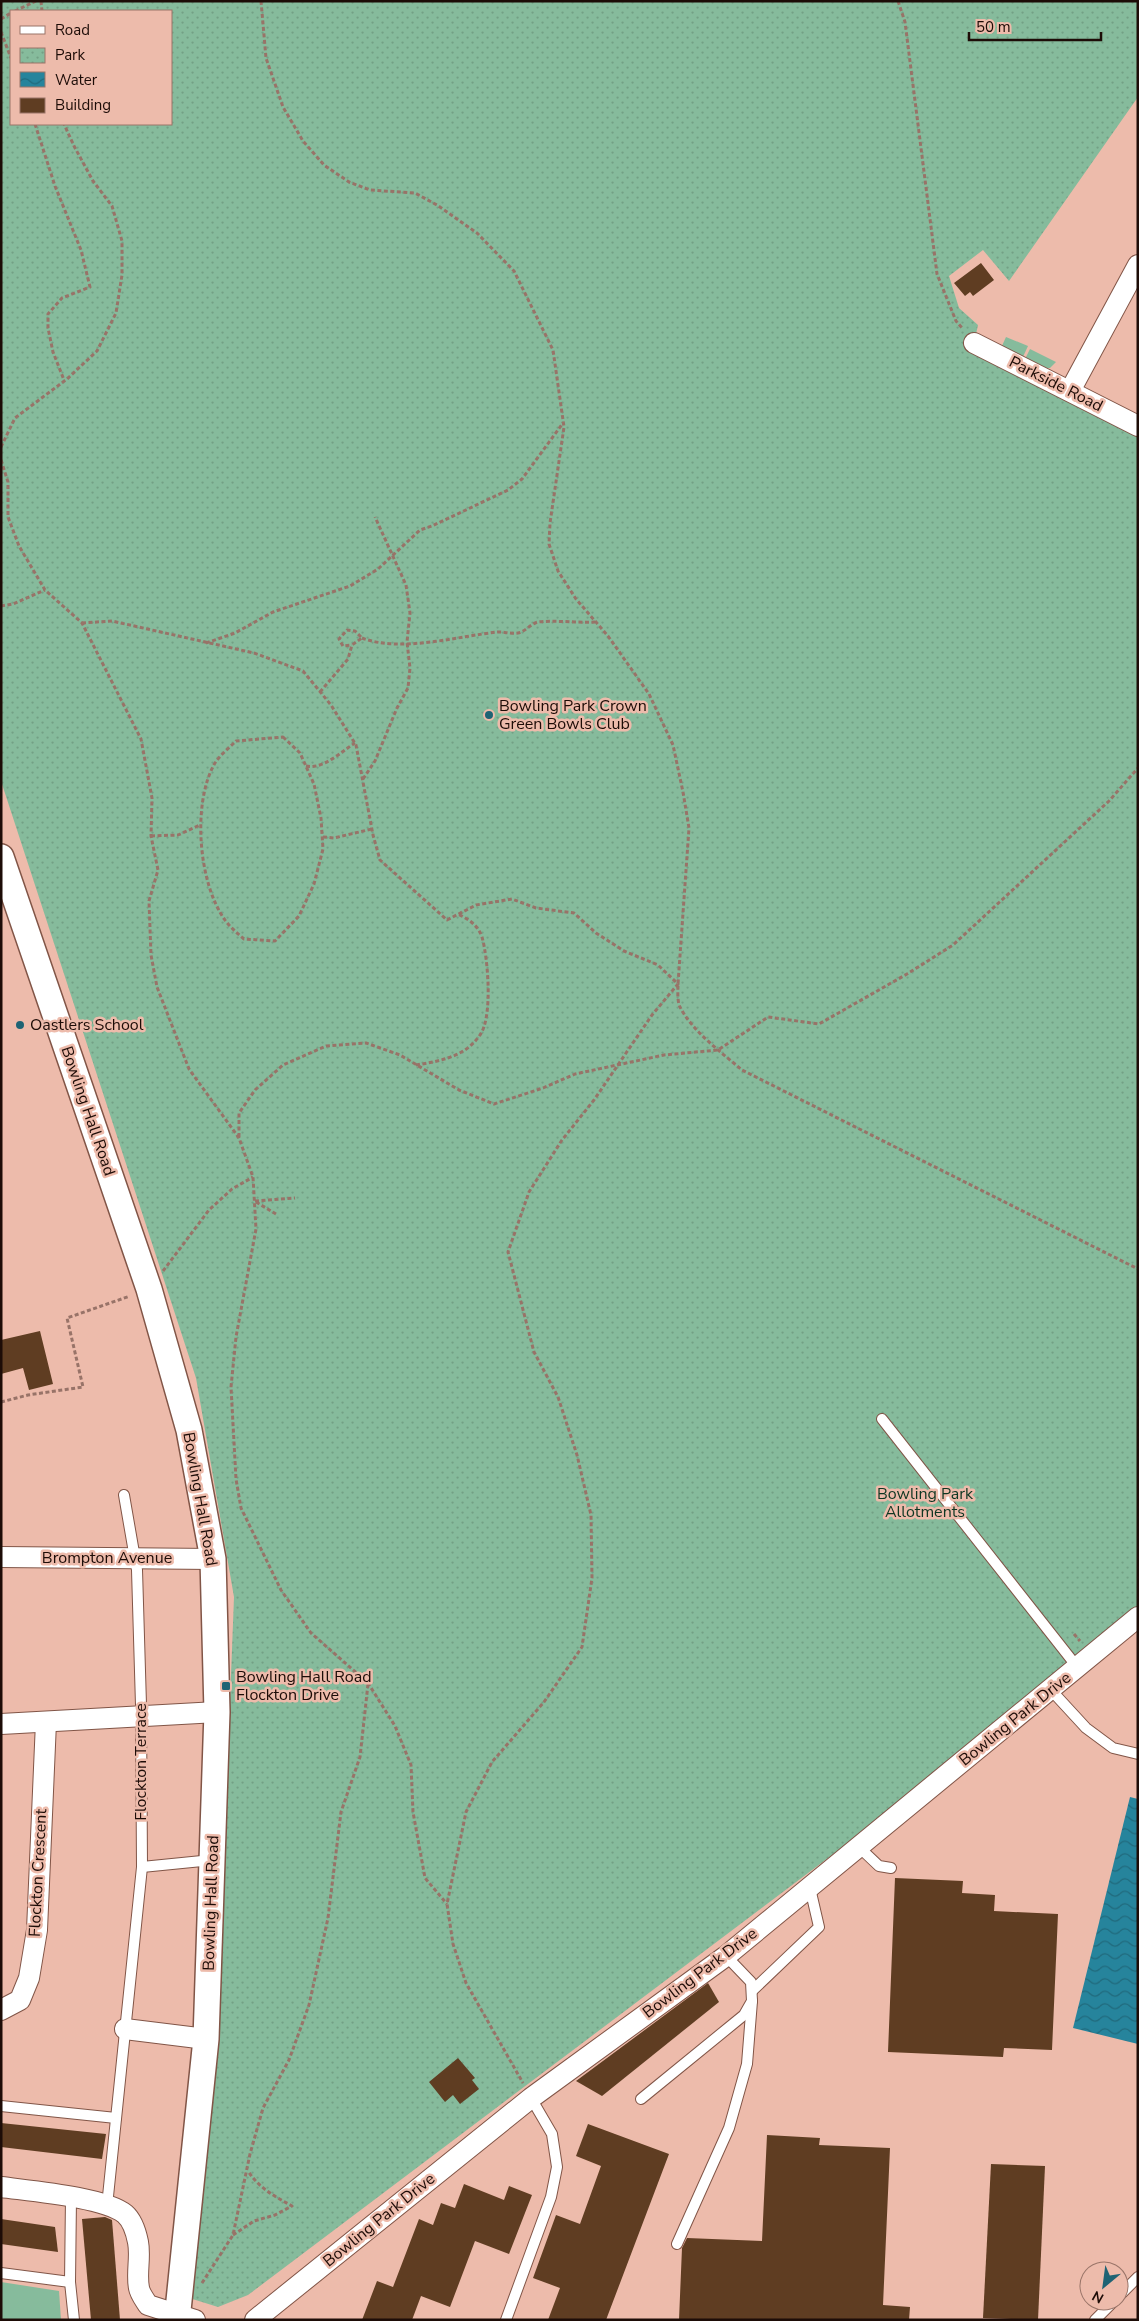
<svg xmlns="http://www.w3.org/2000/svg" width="1139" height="2321" font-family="'Nunito Sans',sans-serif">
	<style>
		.green { fill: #86bb9c }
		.park { fill: url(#park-dots); fill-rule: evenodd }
		.water { fill: url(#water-waves) }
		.building { fill: #5f3d22 }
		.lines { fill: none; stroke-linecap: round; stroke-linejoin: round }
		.service-casing { stroke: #815547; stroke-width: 12 }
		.minor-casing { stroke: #815547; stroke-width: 22 }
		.tertiary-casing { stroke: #815547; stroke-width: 28 }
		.path { stroke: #987368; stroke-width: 3; stroke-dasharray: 4 2.5; stroke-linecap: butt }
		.service { stroke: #fff; stroke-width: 10 }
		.minor { stroke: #fff; stroke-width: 20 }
		.tertiary { stroke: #fff; stroke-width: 25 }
		.poi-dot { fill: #1e6374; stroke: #edbbab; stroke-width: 2 }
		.labels { text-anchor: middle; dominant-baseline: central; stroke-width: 5; stroke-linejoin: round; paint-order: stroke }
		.street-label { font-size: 16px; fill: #1d0c07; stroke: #edbbab }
		.poi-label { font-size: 16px; fill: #1d0c07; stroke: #edbbab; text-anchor: start }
		.park-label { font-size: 16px; fill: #0e3622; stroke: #edbbab }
	</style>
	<defs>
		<pattern id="park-dots" width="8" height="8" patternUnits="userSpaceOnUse" patternTransform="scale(1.25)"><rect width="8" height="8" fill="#86bb9c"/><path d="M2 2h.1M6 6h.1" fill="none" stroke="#73a085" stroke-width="1.8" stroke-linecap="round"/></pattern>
		<pattern id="water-waves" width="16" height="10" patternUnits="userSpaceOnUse" patternTransform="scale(1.25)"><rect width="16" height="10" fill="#26849c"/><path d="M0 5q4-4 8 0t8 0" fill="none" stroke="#206a7d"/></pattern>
	</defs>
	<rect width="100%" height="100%" fill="#edbbab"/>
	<g class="green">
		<path d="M1006 337 1028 346 1022 359 1001 348Z"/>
		<path d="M1030 349 1056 362 1050 368H1043L1025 359Z"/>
		<path d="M1 2282 59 2291 61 2320H1Z"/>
	</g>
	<path class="park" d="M1 1H1138V97L1009 281 983 250 949 276 959 308 978 325 974 343 1138 426V1617L1051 1690 248 2295 218 2307 186 2297 216 2068 234 1597 196 1378 1 781ZM11 11H171V124H11Z"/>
	<path class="water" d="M1130 1797 1138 1799V2044L1073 2028Z"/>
	<g class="building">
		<path d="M981 263 994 280 973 296 970 292 965 296 954 283Z"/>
		<path d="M40 1331 53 1384 29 1390 23 1368 1 1374V1340Z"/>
		<path d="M895 1878 963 1881 962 1893 995 1895 994 1911 1058 1914 1052 2050 1004 2048 1003 2057 888 2052Z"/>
		<path d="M708 1983 719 2002 602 2096 576 2081Z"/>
		<path d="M458 2058 475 2078 472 2080 479 2089 460 2104 453 2095 445 2102 429 2082Z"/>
		<path d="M1 2123 106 2134 102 2159 1 2147Z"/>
		<path d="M588 2124 669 2154 606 2320H548L560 2288 533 2278 556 2215 580 2224 601 2166 576 2156Z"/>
		<path d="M767 2135 820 2138 819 2145 890 2148 883 2305 910 2307 909 2320H679L682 2248 687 2238 762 2241Z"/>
		<path d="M991 2164 1045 2166 1038 2320 983 2318Z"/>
		<path d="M464 2184 504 2200 509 2186 532 2195 509 2254 475 2241 450 2307 421 2296 412 2320H362L377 2281 393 2287 419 2219 433 2225 441 2203 455 2208Z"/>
		<path d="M105 2217 112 2220 120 2320H91L82 2219Z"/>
		<path d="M1 2219 55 2227 58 2252 1 2244Z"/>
	</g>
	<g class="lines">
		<g class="service-casing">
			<g id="service">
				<path d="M882 1419 1078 1668"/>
				<path d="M1051 1690 1086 1728 1113 1748 1138 1754"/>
				<path d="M859 1847 879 1866 891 1868"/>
				<path d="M142 1867 212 1860"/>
				<path d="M752 1991 819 1927 810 1888"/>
				<path d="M641 2099 744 2015 752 2001 751 1982 726 1956"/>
				<path d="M1 2106 116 2118"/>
				<path d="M71 2198 70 2282 74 2320"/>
				<path d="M107 2206 142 1867 141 1705 137 1570 124 1495"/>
				<path d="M677 2244 729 2128 747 2064 752 2001"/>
				<path d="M1 2273 70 2282"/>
				<path d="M1119 2296 1138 2277"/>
				<path d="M506 2320 551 2197 557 2167 552 2134 531 2098"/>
				<path d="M1095 2320 1114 2301"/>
			</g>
		</g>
		<g class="minor-casing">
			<g id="minor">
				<path d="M974 343 1138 426"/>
				<path d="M1070 391 1138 265"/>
				<path d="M1 1557 213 1559"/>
				<path d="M1 1724 217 1712"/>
				<path d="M1 2010 20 2000 29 1978 37 1930 46 1722"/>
				<path d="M125 2029 206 2039"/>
				<path d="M1 2187C30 2191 104 2197 125 2214 133 2221 136 2232 138 2242 141 2257 136 2273 139 2288 140 2294 145 2300 148 2305L195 2320"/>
				<path d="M255 2320 531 2098 726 1956 1138 1617"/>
			</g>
		</g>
		<g class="tertiary-casing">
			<path id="tertiary" d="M1 857 149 1289 189 1430 213 1559 217 1712 206 2039 177 2320"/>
		</g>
		<g class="path">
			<path d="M41 1 42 11"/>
			<path d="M261 1 266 58 283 107 303 141 324 165 349 182 370 190 415 193 437 205 477 233 514 271 553 350 564 427 550 523 549 544 558 571 576 599 608 636 649 694 673 745 683 792 689 828 678 984C678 991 677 1001 680 1007 693 1032 721 1052 742 1070L1138 1269"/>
			<path d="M898 1 905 22 937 274 956 321 963 329"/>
			<path d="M15 11 36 1"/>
			<path d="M1 19 11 13"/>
			<path d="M1 32 11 58"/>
			<path d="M35 124 55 186 81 250 90 287 62 298 48 314V328L53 352 64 380"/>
			<path d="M1 447 15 418 67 379 97 351 116 313 122 275V241L112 206 93 181 74 146 64 124"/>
			<path d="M1 460 8 482V517L19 546 45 590 82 623 141 739 152 798 151 836 158 870 149 901 151 955 157 987 189 1069 239 1138 253 1177 256 1229 236 1337 231 1387 236 1479 241 1508 281 1590 311 1633 368 1683 395 1726 411 1765 413 1812 425 1878 447 1904"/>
			<path d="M1 606 13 604 45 590"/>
			<path d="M82 623 112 621 254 653 303 671 331 705 356 745 373 835 380 860 447 920 476 905 512 899 536 908 574 913 596 933 624 951 658 965 678 984 652 1015 594 1100 562 1140 529 1192 508 1252 534 1352 558 1397 577 1455 591 1515 592 1578 582 1647 544 1702 492 1762 466 1812 447 1904 453 1944 466 1983 523 2083"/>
			<path d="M362 638C401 653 458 636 498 632 505 632 511 634 518 633 525 632 530 624 538 622 556 620 576 623 595 622"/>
			<path d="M206 643 235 633 273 612 350 586 378 569 420 530 432 526 508 490 522 479 563 423"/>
			<path d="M320 692 348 659 352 645 362 638 355 631 347 630 339 639 343 646 352 645"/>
			<path d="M283 737 300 753 314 784 321 818 323 849 314 884 299 916 275 941 244 939C237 933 230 927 225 920 198 883 192 802 215 763 220 755 229 748 236 741Z"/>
			<path d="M306 766C323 770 342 751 355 743"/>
			<path d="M363 779 375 761 397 708 408 688 410 668 407 642 410 613 406 585 375 517"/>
			<path d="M151 836 178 835 200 825"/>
			<path d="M323 837 334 838 372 829"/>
			<path d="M416 1065C440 1061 465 1057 480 1035 493 1017 488 958 482 937 478 925 468 919 458 914"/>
			<path d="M239 1137V1113L255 1090 283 1065 326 1046 366 1043 400 1055 459 1090 494 1104 543 1088 575 1074 664 1055 718 1050 768 1017 819 1024 907 974 953 945 1109 801 1138 768"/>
			<path d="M255 1201 295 1198"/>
			<path d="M256 1202 276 1214"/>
			<path d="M163 1271 209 1210 232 1189 253 1177"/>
			<path d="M1 1402 28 1395 83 1387 67 1318 130 1296"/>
			<path d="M1074 1634 1080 1641"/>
			<path d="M233 2235 254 2221 275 2215 292 2206C274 2196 259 2188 248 2171"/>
			<path d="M202 2283 233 2235 250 2154 263 2108 289 2060 309 2005 328 1918 341 1812 360 1757 368 1684"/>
		</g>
		<use href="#service" class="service"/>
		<use href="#minor" class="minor"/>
		<use href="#tertiary" class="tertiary"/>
	</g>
	<g class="poi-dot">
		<circle cx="489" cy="715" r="5"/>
		<circle cx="20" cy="1025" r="5"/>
		<rect x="221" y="1681" width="10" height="10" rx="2.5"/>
	</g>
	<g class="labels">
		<g class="street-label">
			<text transform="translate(1056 384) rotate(27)">Parkside Road</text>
			<text transform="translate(88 1111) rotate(71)">Bowling Hall Road</text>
			<text transform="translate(200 1499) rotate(80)">Bowling Hall Road</text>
			<text x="107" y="1558">Brompton Avenue</text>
			<text transform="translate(1015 1719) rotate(-39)">Bowling Park Drive</text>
			<text transform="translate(141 1762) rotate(-90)">Flockton Terrace</text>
			<text transform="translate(38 1873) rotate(-87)">Flockton Crescent</text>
			<text transform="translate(211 1903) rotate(-88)">Bowling Hall Road</text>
			<text transform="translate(700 1973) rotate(-37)">Bowling Park Drive</text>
			<text transform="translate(379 2220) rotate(-39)">Bowling Park Drive</text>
		</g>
		<g class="poi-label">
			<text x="499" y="706">Bowling Park Crown<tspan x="499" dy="18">Green Bowls Club</tspan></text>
			<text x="30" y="1025">Oastlers School</text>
			<text x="236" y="1677">Bowling Hall Road<tspan x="236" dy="18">Flockton Drive</tspan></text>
		</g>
		<g class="park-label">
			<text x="925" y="1494">Bowling Park<tspan x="925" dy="18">Allotments</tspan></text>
		</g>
	</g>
	<rect width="1139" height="2321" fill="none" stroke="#1d0c07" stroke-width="5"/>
	<rect x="10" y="10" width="162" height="115" fill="#edbbab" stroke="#9a7569"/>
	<rect x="20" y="26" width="25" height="8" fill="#ffffff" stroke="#9a7569"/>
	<text x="55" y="35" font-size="15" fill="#1d0c07">Road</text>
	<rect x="20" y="48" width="25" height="15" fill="url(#park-dots)" stroke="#9a7569"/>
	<text x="55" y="60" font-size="15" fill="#1d0c07">Park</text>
	<rect x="20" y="72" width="25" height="15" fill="url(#water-waves)" stroke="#9a7569"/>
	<text x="55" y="85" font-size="15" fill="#1d0c07">Water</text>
	<rect x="20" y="98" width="25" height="15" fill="#5f3d22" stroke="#9a7569"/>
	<text x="55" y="110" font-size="15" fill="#1d0c07">Building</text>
	<g transform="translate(1104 2286) rotate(209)"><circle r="24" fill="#edbbab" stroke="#9a7569"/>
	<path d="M0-4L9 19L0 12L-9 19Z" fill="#1e6374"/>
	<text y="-8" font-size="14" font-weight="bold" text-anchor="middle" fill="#1d0c07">N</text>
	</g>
	<path d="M969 32v8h132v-8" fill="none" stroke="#1d0c07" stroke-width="2.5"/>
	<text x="976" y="32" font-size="15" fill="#1d0c07" stroke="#edbbab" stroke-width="4" paint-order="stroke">50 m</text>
</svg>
